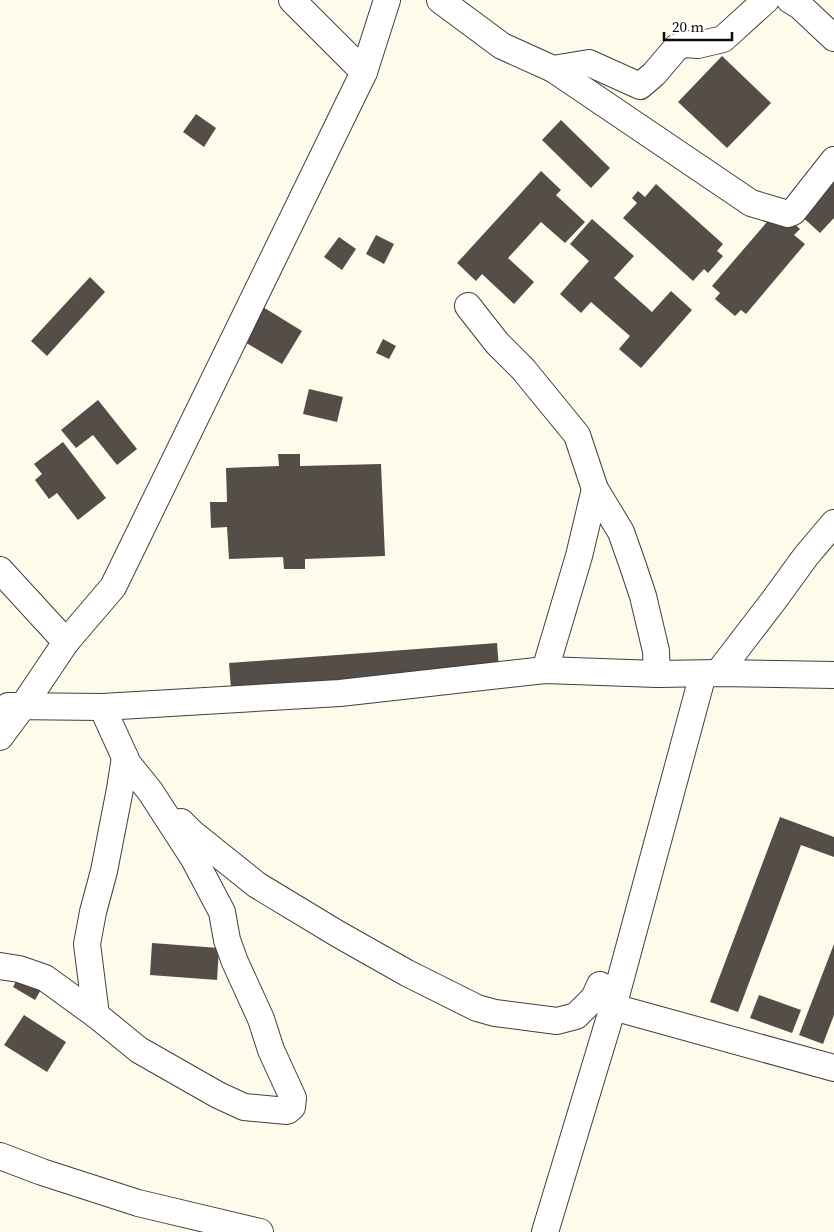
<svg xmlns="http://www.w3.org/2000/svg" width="834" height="1232" font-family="'Source Serif 4',serif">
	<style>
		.building { fill: #554d47 }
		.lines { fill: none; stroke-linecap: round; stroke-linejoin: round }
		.minor-casing { stroke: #3f3f3f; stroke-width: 28 }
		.minor { stroke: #fff; stroke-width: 26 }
	</style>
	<rect width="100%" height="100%" fill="#fffbeb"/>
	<g class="building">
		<path d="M722 56 771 103 727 148 678 102Z"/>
		<path d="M196 114 216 128 204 147 183 132Z"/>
		<path d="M561 120 610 168 591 188 542 140Z"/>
		<path d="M541 171 561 190 556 195 585 222 565 243 541 222 508 258 534 282 514 304 482 274 476 281 457 263Z"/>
		<path d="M834 173V218L820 233 798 213Z"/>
		<path d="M656 184 723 244 717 251 723 256 708 273 704 269 693 281 623 218 637 203 632 198 638 191 645 197Z"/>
		<path d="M773 215 790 220 800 229 794 235 805 244 746 314 741 310 735 316 715 299 720 293 712 286Z"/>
		<path d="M592 219 634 256 614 278 652 312 671 291 692 310 641 368 619 349 630 336 591 302 581 313 560 294 589 261 570 244Z"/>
		<path d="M376 235 394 244 384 264 366 254Z"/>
		<path d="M339 237 356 249 342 270 324 257Z"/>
		<path d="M90 277 105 292 47 356 31 341Z"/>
		<path d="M258 304 302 331 282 364 238 338Z"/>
		<path d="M383 339 396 346 389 359 376 353Z"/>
		<path d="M309 389 343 397 337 422 303 414Z"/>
		<path d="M98 400 137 449 117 465 93 435 76 448 61 430Z"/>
		<path d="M63 442 106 498 78 520 57 493 49 499 35 480 42 474 34 464Z"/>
		<path d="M278 454H300V466L381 464 385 556 305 559V569H284L283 557 229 559 227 527 211 528 210 502H227L226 468 279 466Z"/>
		<path d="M497 643 500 681 232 701 229 663Z"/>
		<path d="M780 817 834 837V857L801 845 738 1012 710 1002Z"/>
		<path d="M152 943 219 948 217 980 150 975Z"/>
		<path d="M834 944V1015L823 1044 799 1035Z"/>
		<path d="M23 968 46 981 35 1000 13 987Z"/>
		<path d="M759 995 801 1010 792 1033 750 1018Z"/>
		<path d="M24 1015 66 1042 47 1072 4 1045Z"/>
	</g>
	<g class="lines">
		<g class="minor-casing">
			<g id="minor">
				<path d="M292 0 364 72"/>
				<path d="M440 0 502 46 553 69 751 203 788 214 793 212 834 160"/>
				<path d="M790 0 800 6 834 38"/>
				<path d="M553 69 589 63 640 86 654 74 677 47 686 44 698 45 723 39 766 0"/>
				<path d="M468 306 497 343 523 369 577 435 595 489 621 532 633 566 643 596 656 651 657 674"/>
				<path d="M0 570 66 642"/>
				<path d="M545 670 579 556 595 489"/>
				<path d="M718 673 774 600 806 556 834 523"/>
				<path d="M8 706 102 707 340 693 545 670 657 674 718 673 834 675"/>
				<path d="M0 737 23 706 66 642 113 587 364 72 387 0"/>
				<path d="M181 822 192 833 257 885 338 934 407 973 477 1008 495 1013 557 1021 576 1016 594 998 600 985"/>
				<path d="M0 966 19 969 45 978 96 1015 139 1050 218 1095 244 1107 287 1111 292 1107 293 1098 271 1050 261 1019 235 962 227 940 222 912 194 859 150 791 128 764 102 707"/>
				<path d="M604 992 613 1007 834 1068"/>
				<path d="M96 1015 87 944 93 912 104 871 120 789 125 757"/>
				<path d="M0 1156 42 1172 138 1203 260 1232"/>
				<path d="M545 1232 613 1007 703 674"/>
			</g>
		</g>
		<use href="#minor" class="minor"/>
	</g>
	<path d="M664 32v8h68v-8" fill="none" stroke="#0c0c0c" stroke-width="2.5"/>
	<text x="672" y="32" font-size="15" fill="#0c0c0c" stroke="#ffffff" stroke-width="4" paint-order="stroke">20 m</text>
</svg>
